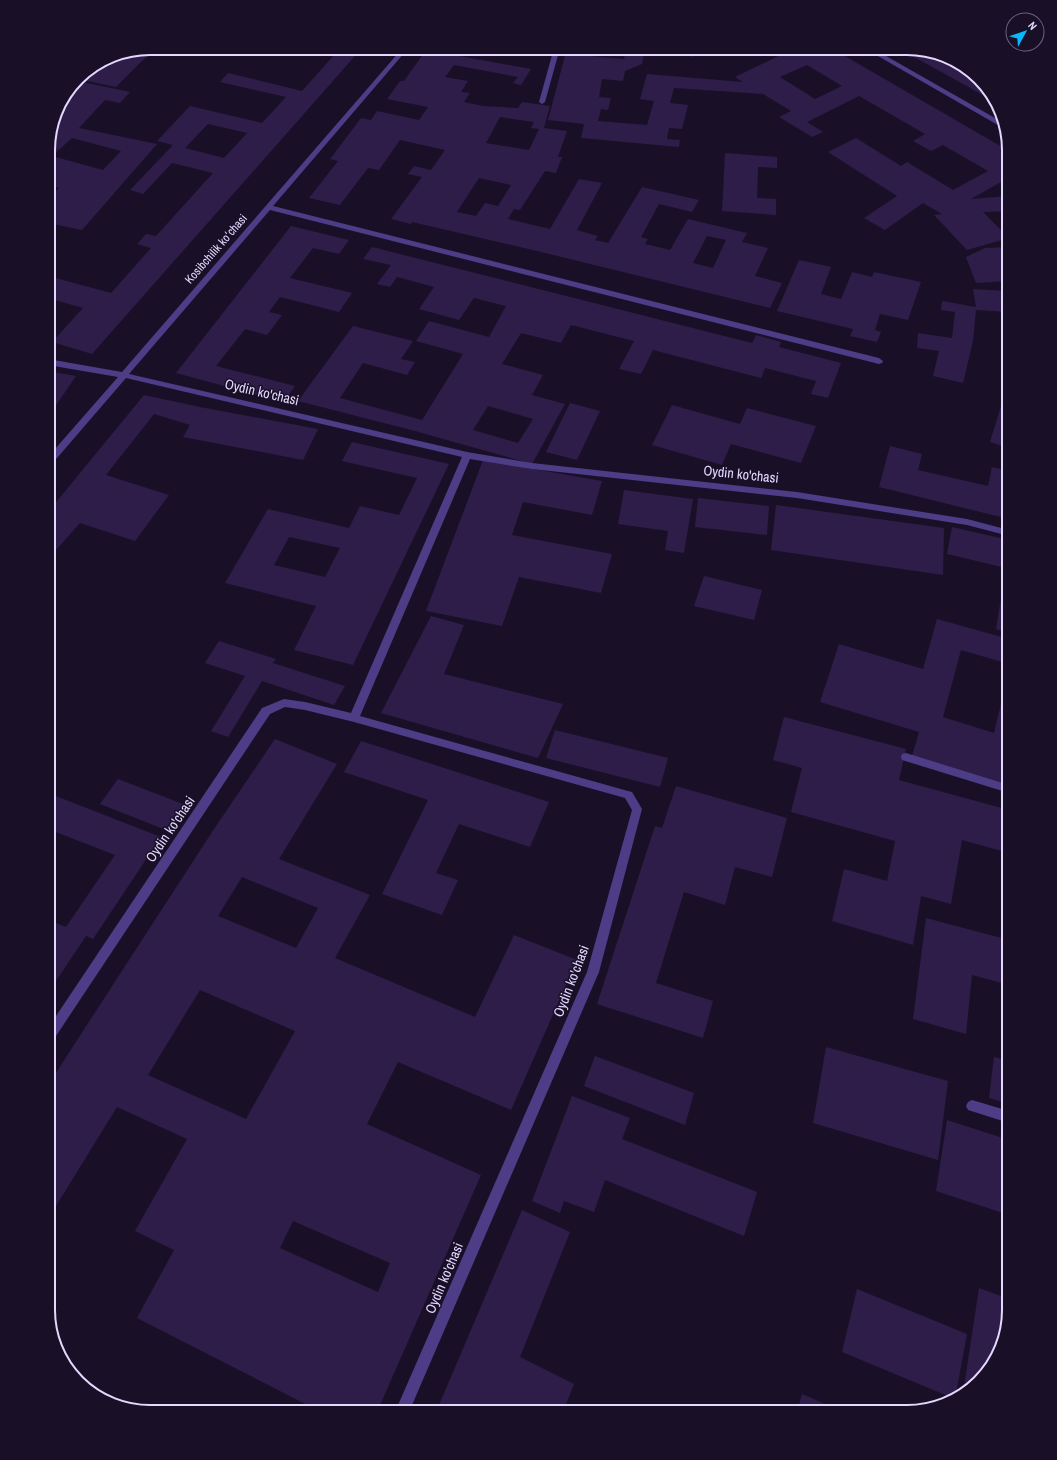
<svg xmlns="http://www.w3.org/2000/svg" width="1057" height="1460" font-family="'Archivo Narrow',sans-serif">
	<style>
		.building { fill: #2d1d48; fill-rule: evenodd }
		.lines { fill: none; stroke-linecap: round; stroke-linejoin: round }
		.minor { fill: #4c3d86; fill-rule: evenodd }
		.labels { text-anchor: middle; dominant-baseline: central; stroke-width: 3; stroke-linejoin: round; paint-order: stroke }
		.far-street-label { font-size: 12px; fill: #e3d8fe; stroke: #191028 }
		.street-label { font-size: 14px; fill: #e3d8fe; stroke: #191028 }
		.rim { fill: none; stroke: #e3d8fe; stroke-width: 2 }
	</style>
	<rect width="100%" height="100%" fill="#191028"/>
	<g class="building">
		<path d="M150 48H155L116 87 82 80 101 62 111 56Z"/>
		<path d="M310 48H362L92 354 52 342 83 308 48 298V276L111 293 151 248 137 244 146 234 156 236 213 173 172 163 143 194 130 190 173 145 157 141 190 106 262 123 286 97 220 82 228 73 302 91 335 54ZM208 124 247 133 224 158 185 148Z"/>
		<path d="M431 48H463L462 52Z"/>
		<path d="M567 48H591L589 56 624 59 626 48H645L642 64 625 71 623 81 602 79 599 97 611 98 608 110 601 109 598 121 647 125 654 101 640 99 647 74 743 82 735 77 793 49 791 48H831L1009 151V179L1008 178 971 199 1009 196V211L983 212 1009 238 967 250 934 215 942 214 923 203 885 230 864 218 897 196 828 152 856 138 901 166 907 162 953 190 988 171 943 145 931 151 913 141 925 134 859 96 807 122 823 132 812 137 779 117 791 111 763 94 674 88 670 103 688 105 682 129 669 128 667 139 680 140 679 147 581 138 584 124 548 120ZM807 65 842 86 815 99 780 77Z"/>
		<path d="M679 48H711L691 57Z"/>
		<path d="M898 48H914L958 62 994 97 990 99Z"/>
		<path d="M426 50 531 69 521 85 513 83 518 77 454 65 445 77 468 81 461 92 470 93 464 102 483 106 518 108 522 102 550 106 544 128 567 131 558 157H562L556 173 545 171 520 210 514 209 508 219 550 229 579 179 602 183 577 230 598 236 595 240 608 243 642 187 699 200 692 212 659 204 641 237 648 239 645 244 670 250 688 219 747 233 742 242 768 248 755 276 782 283 770 308 537 251 412 222 411 224 391 219 422 177 408 174 414 166 431 170 445 150 400 140 379 170 368 168 340 205 309 198 338 161 330 159 361 118 371 120 377 111 419 120 428 107 387 99 400 81H404ZM500 117 534 122 531 128 539 129 529 150 486 143ZM479 178 511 185 498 206 485 203 476 216 457 212ZM707 236 726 240 713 268 693 263Z"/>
		<path d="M83 82 130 92 120 103 105 100 79 128 157 144 82 230 48 223V198L59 188 48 185V143L58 105 61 102 63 103ZM72 138 121 151 103 170 52 156Z"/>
		<path d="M725 153 777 157V168L758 167 757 198 776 199V215L722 211Z"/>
		<path d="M291 226 349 240 339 254 313 248 290 278 352 293 339 312 280 297 269 312 282 315 267 335 245 329 216 366 295 386 284 402 176 373Z"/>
		<path d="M372 247 752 343 756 335 781 342 779 347 841 363 828 398 811 394 816 381 765 368 761 378 653 350 641 374 619 369 634 341 571 325 561 343 521 333 502 364 543 375 532 395 565 404 532 464 415 431 298 401 353 326 413 341 401 359 415 362 407 375 363 363 340 398 422 420 463 354 416 341 429 321 489 337 506 306 474 298 459 320 419 309 434 287 397 277 390 287 377 284 391 265 363 259ZM488 406 533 419 518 443 473 430Z"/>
		<path d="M1009 247V281L976 283 966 257 985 248Z"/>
		<path d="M799 260 831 267 821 294 841 299 852 272 872 277 874 272 921 282 908 320 880 314 875 330 881 332 877 342 850 336 853 329 777 311Z"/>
		<path d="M973 289 1009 291V312L976 310 973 341 963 383 933 376 939 351 917 348 918 333 952 338 955 312 941 310 942 301 976 307Z"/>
		<path d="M48 371 76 376 48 417Z"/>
		<path d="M1007 386 1009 387V448L990 442Z"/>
		<path d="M144 395 200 407 318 429 303 460 183 437 190 425 154 414 106 475 169 495 135 541 80 523 48 559V512Z"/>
		<path d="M570 403 600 411 577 460 546 452Z"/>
		<path d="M672 405 740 424 747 408 816 426 801 463 731 444 722 465 652 445Z"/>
		<path d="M352 442 449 464 353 665 294 650 316 606 225 583 268 509 349 528 360 506 399 515 417 478 342 461ZM289 537 340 548 325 577 274 565Z"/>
		<path d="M890 446 922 454 918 470 988 486 992 467 1009 471V499L1005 518 879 487Z"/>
		<path d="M483 460 602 481 592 515 523 502 512 535 612 554 601 593 519 577 502 626 426 611Z"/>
		<path d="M624 490 693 499 684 553 665 550 668 531 618 524Z"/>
		<path d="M698 498 769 506 767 535 695 527Z"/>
		<path d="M776 505 944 528 943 575 771 550Z"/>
		<path d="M952 527 1009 540V633L996 629 1006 568 947 554Z"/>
		<path d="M704 576 762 590 754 620 694 606Z"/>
		<path d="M431 616 464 625 444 674 563 704 538 758 381 713Z"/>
		<path d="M937 619 1009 639V664L961 650 943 717 994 733 1009 670V786L912 756 919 732 820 702 839 644 923 669Z"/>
		<path d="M219 641 276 659 273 663 345 686 334 705 262 681 228 737 211 731 245 676 205 663Z"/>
		<path d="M784 717 906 749 899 780 1009 810V853L962 840 951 904 921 896 913 945 832 921 844 869 887 881 895 841 791 812 802 768 773 760Z"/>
		<path d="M555 730 668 758 660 787 546 758Z"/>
		<path d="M275 739 337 764 279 859 370 895 335 958 475 1017 514 935 577 960 511 1110 398 1062 367 1124 481 1175 377 1412H321L137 1318 174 1250 135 1231 187 1139 117 1107 48 1219V1085L212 832ZM242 877 318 908 296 948 218 916ZM200 990 295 1031 246 1119 148 1075ZM293 1221 390 1263 378 1292 280 1248Z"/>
		<path d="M361 741 549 802 530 847 459 824 436 873 458 880 442 915 382 894 428 800 344 772Z"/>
		<path d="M118 779 183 804 166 830 100 804Z"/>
		<path d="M676 786 787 818 772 877 735 867 725 905 684 892 656 983 713 1001 703 1038 597 1004 655 826 662 828Z"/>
		<path d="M48 793 161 837 93 939 86 936 48 993V920L66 927 115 855 48 829Z"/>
		<path d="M1008 882H1009V921L1003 919Z"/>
		<path d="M926 918 1009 940V985L972 975 966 1034 913 1019Z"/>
		<path d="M826 1047 948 1081 938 1160 813 1123Z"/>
		<path d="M595 1056 694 1093 685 1125 584 1086Z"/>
		<path d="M994 1057 1009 1061V1104L989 1098Z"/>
		<path d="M572 1096 630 1118 622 1139 757 1192 744 1236 605 1180 594 1212 564 1201 560 1213 532 1201Z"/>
		<path d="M947 1120 1009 1140V1215L936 1191Z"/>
		<path d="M522 1210 570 1232 520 1357 574 1384 563 1412H436Z"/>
		<path d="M979 1288 1009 1299V1311L995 1361 963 1393Z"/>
		<path d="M857 1289 967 1334 955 1399 842 1352Z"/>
		<path d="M802 1394 843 1412H797Z"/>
	</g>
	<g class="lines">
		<g class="minor">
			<path d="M554 48H560L545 102 542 104 539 102Z"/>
			<path d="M864 48H872L1002 122 1003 128Z"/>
			<path d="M400 51 405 52 273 206 879 358 883 361 882 363 879 364 270 210 129 374 467 452 532 463 797 492 967 519 1009 530V536L967 525 797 498 532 469 470 459 360 716 628 791 632 792 642 809 599 972 409 1412H395L587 972 632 810 625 798 354 722 305 710 285 707 270 714 52 1042 48 1044V1028L262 708 284 699 305 702 351 713 462 457 126 378 51 465 48 466V457L118 377 48 365V359L122 372Z"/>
			<path d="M906 753 1009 785V793L902 760 901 757 902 754Z"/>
			<path d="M972 1100 1009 1111V1123L968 1110 966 1106 968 1102Z"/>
		</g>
	</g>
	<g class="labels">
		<g class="far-street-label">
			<text transform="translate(216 249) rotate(-49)">Kosibchilik koʻchasi</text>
		</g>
		<g class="street-label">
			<text transform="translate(262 392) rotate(13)">Oydin ko'chasi</text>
			<text transform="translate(741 474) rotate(6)">Oydin ko'chasi</text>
			<text transform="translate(170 829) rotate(-56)">Oydin ko'chasi</text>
			<text transform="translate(571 981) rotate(-69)">Oydin ko'chasi</text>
			<text transform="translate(444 1278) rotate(-67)">Oydin ko'chasi</text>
		</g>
	</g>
	<path d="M0 0H1057V1460H0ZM150 55H907A95 95 0 0 1 1002 150V1310A95 95 0 0 1 907 1405H150A95 95 0 0 1 55 1310V150A95 95 0 0 1 150 55Z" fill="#191028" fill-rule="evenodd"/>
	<path class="rim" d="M150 55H907A95 95 0 0 1 1002 150V1310A95 95 0 0 1 907 1405H150A95 95 0 0 1 55 1310V150A95 95 0 0 1 150 55Z"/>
	<g transform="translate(1025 32) rotate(50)"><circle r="19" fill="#191028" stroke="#6a607e"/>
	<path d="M0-3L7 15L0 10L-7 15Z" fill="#09b8fa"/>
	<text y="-6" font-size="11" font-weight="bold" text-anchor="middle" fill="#e3d8fe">N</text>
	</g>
</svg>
